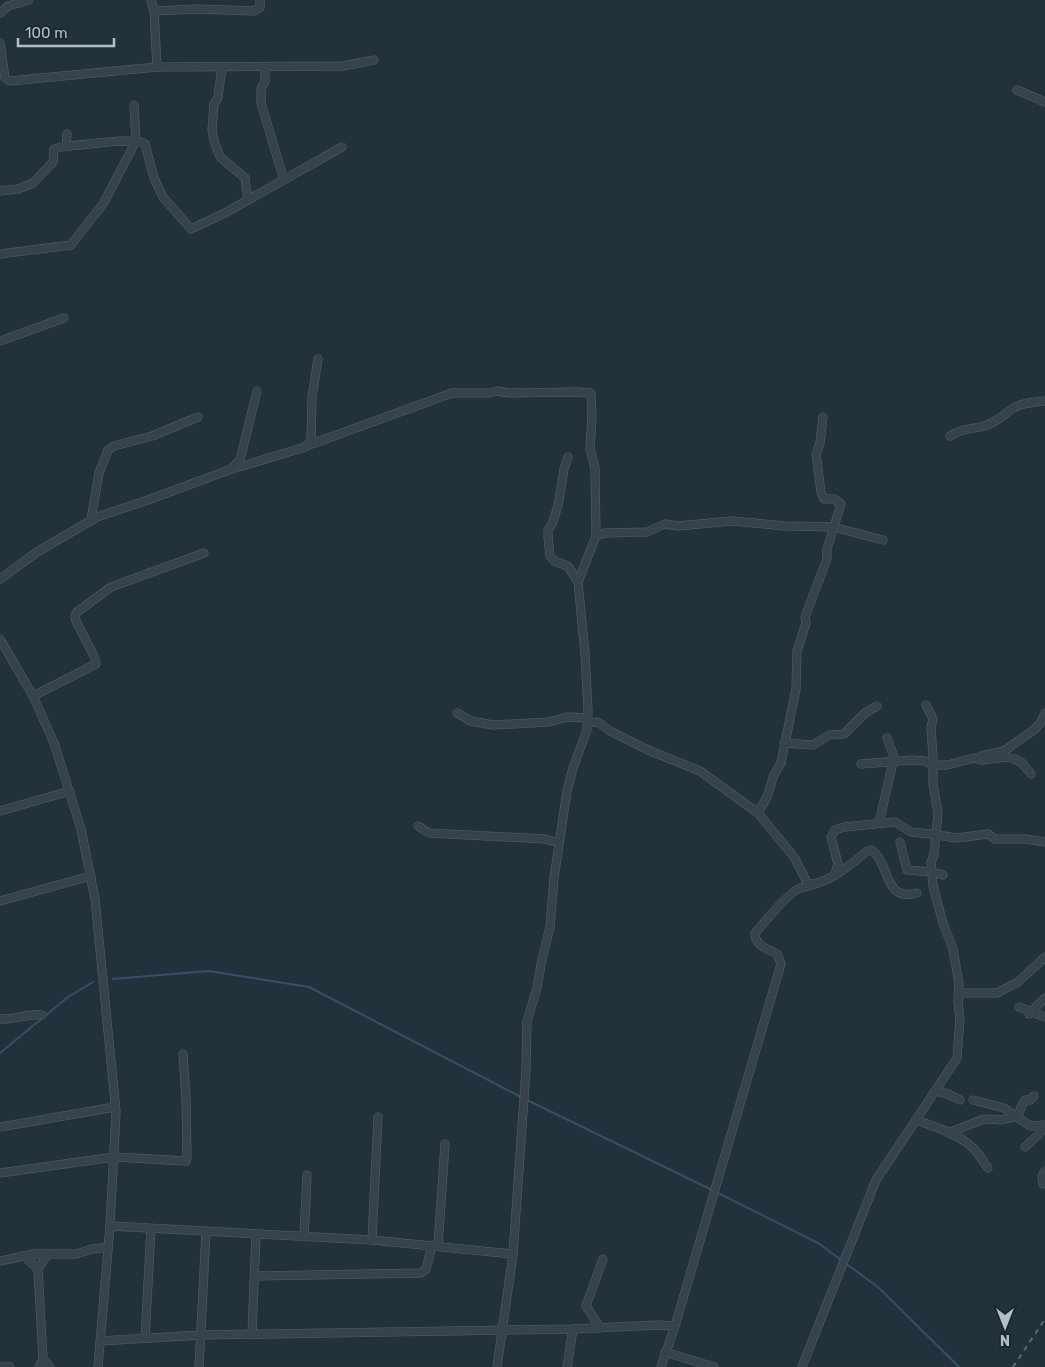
<svg xmlns="http://www.w3.org/2000/svg" width="1045" height="1367" font-family="Rubik,sans-serif">
	<style>
		.lines { fill: none; stroke-linecap: round; stroke-linejoin: round }
		.stream { stroke: #355065; stroke-width: 2 }
		.minor-casing { stroke: #55616b; stroke-width: 9 }
		.minor { stroke: #36434d; stroke-width: 8 }
		.rail { stroke: #586874; stroke-width: 2; stroke-dasharray: 5 5; stroke-linecap: butt }
	</style>
	<rect width="100%" height="100%" fill="#22323d"/>
	<g class="lines">
		<g class="stream">
			<path d="M113 979 209 971 309 987 521 1097"/>
			<path d="M0 1053 68 997 93 982"/>
			<path d="M527 1100 712 1190"/>
			<path d="M716 1192 818 1243 841 1260"/>
			<path d="M845 1263 878 1287 959 1367"/>
		</g>
		<g class="minor-casing">
			<g id="minor">
				<path d="M151 0 154 11 157 67"/>
				<path d="M154 11 196 9 254 11 260 8V0"/>
				<path d="M0 13 8 6 29 0"/>
				<path d="M0 43 5 78 10 81 157 67 343 66 374 60"/>
				<path d="M222 67 218 97 214 104 212 130 214 141 220 157 245 178 248 200"/>
				<path d="M265 67V81L261 89V103L284 180"/>
				<path d="M1017 90 1045 102"/>
				<path d="M66 146C82 146 135 136 145 144L154 178 163 197 191 229 225 213 342 147"/>
				<path d="M0 191 18 189 33 183 53 162 54 149 66 146 67 134"/>
				<path d="M0 254 71 245 73 242 103 204 136 141 134 105"/>
				<path d="M0 341 64 318"/>
				<path d="M950 436C964 427 973 430 987 425 1000 420 1004 414 1014 408 1023 402 1035 402 1045 401"/>
				<path d="M309 445 452 393H489L497 391 509 393 577 392 591 393 592 416 590 449 595 468 596 536"/>
				<path d="M233 467 240 460 257 391"/>
				<path d="M91 520 99 473 108 450 114 446 152 436 198 417"/>
				<path d="M0 579 37 552 97 517 148 500 229 470 305 447 311 441 312 397 318 359"/>
				<path d="M578 582 596 536 605 533 647 532 665 524 678 526 732 521 785 526 833 527 883 540"/>
				<path d="M0 639 33 696 54 743 81 829 95 899 116 1112 110 1226 98 1367"/>
				<path d="M33 696 96 664 95 658 76 621 75 616 77 612 111 587 204 553"/>
				<path d="M457 713 471 721 493 725 549 722 567 717 588 718"/>
				<path d="M588 723 598 722 610 731 648 750 700 771 758 813 794 857 808 884C825 886 855 862 867 851L871 850C890 861 883 903 917 893"/>
				<path d="M784 743 813 745 829 735 844 734 865 713 877 706"/>
				<path d="M981 756 1004 751 1035 729 1041 722 1045 713"/>
				<path d="M861 764 912 760 925 761 933 765H947L974 758 981 760 1007 757 1015 759 1022 763 1031 774"/>
				<path d="M0 811 70 791"/>
				<path d="M758 813 767 797 774 775 781 763 796 689 797 651 806 623 805 617 827 559V549L841 504 834 499H824L821 492 816 454 820 443 823 417"/>
				<path d="M879 823 894 757 887 738"/>
				<path d="M418 826 429 833 545 839 559 843"/>
				<path d="M900 842 907 870 932 872 943 875"/>
				<path d="M835 874 838 864 831 837 835 830 844 827 895 822 911 832 930 834 957 838 988 834 995 839H1025L1045 842"/>
				<path d="M0 901 91 876"/>
				<path d="M958 993H997L1018 982 1045 957"/>
				<path d="M1019 1007 1045 1017"/>
				<path d="M1029 1014 1045 998"/>
				<path d="M0 1019C14 1020 28 1013 42 1015"/>
				<path d="M935 1091 948 1094 960 1100"/>
				<path d="M973 1100 1004 1108 1030 1126 1045 1125"/>
				<path d="M916 1120C935 1127 959 1134 973 1148 979 1154 983 1161 988 1168"/>
				<path d="M0 1127 115 1107"/>
				<path d="M948 1133 984 1119 1002 1120 1017 1116 1025 1100H1030L1034 1096"/>
				<path d="M1025 1147 1039 1134 1045 1126"/>
				<path d="M0 1173 114 1157 186 1161 187 1158 186 1098 183 1054"/>
				<path d="M1043 1184 1042 1176 1045 1171"/>
				<path d="M110 1226 372 1240 513 1254"/>
				<path d="M304 1237 307 1175"/>
				<path d="M372 1240 378 1117"/>
				<path d="M438 1246 445 1144"/>
				<path d="M24 1256 38 1269"/>
				<path d="M0 1261 33 1254H76L92 1249 108 1247"/>
				<path d="M255 1276 421 1273 426 1269 432 1246"/>
				<path d="M675 1326 781 964 777 954C768 949 754 945 755 933 765 922 787 894 798 889 804 886 808 887 814 884"/>
				<path d="M600 1328 586 1306 603 1259"/>
				<path d="M252 1334 256 1235"/>
				<path d="M145 1338 151 1229"/>
				<path d="M100 1341 201 1335 573 1329 658 1325 675 1326 661 1367"/>
				<path d="M665 1352 714 1367"/>
				<path d="M43 1359 50 1367"/>
				<path d="M0 1367H10"/>
				<path d="M39 1367 43 1359 38 1269 48 1254"/>
				<path d="M199 1367 206 1232"/>
				<path d="M497 1367 513 1254 526 1070 527 1021 537 988 542 959 550 927 554 878 567 791 573 768 587 730 588 710 585 654 578 582 568 566 554 561 550 556 548 536V530L552 524 558 506 564 469 568 457"/>
				<path d="M567 1367 573 1329"/>
				<path d="M802 1367 876 1180 957 1058 960 1019 958 1002 959 984 953 949 943 923 933 886 931 863 934 854 938 813 933 784V756L931 728 933 719 926 705"/>
			</g>
		</g>
		<use href="#minor" class="minor"/>
		<path class="rail" d="M1013 1367 1045 1319"/>
	</g>
	<g transform="translate(1005 1327) rotate(180)" stroke="#1c2832" stroke-width="4" paint-order="stroke">
	<path d="M0-4L9 19L0 12L-9 19Z" fill="#b2bec9"/>
	<text y="-8" font-size="14" font-weight="bold" text-anchor="middle" fill="#b2bec9">N</text>
	</g>
	<path d="M18 38v8h96v-8" fill="none" stroke="#b2bec9" stroke-width="2.5"/>
	<text x="25" y="38" font-size="15" fill="#b2bec9" stroke="#1c2832" stroke-width="4" paint-order="stroke">100 m</text>
</svg>
